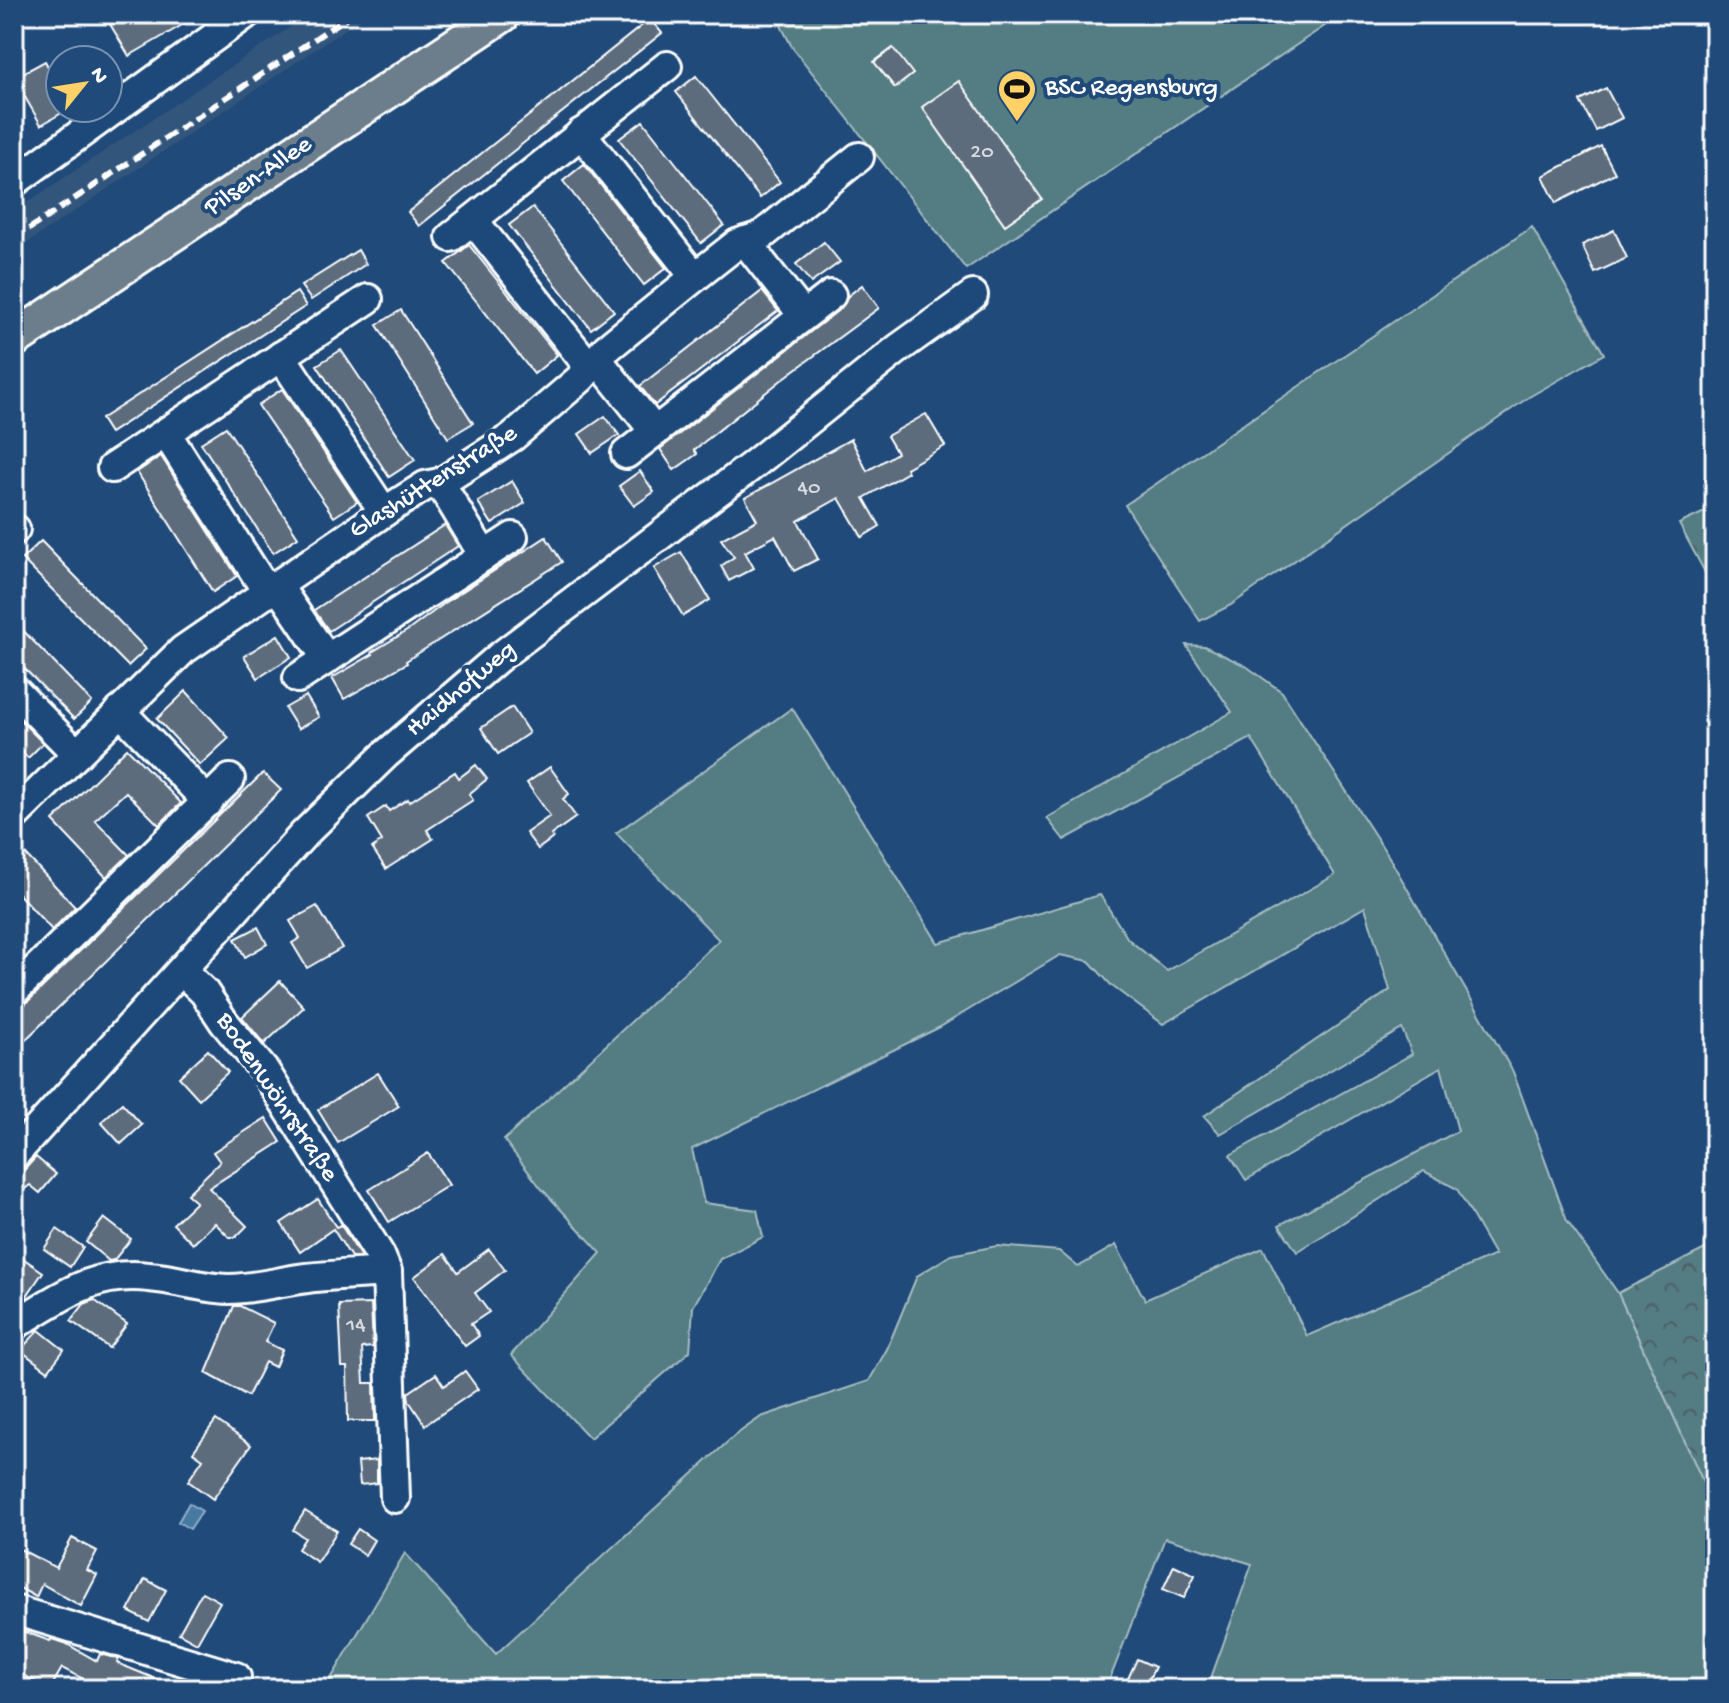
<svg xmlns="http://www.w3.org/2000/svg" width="1729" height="1703" font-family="'Gochi Hand',sans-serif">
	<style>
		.built { fill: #32547b }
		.green { fill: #527b83; stroke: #a8bdc1; stroke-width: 2 }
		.forest { fill: url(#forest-crowns); stroke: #a8bdc1; stroke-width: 2 }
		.water { fill: #467aa3; stroke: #90afc8; stroke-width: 2 }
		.building { fill: #5d6c7c; stroke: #fff; stroke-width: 2 }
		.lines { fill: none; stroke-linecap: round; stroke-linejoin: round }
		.minor-casing { stroke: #fff; stroke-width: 34 }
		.major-casing { stroke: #fff; stroke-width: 40 }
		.minor { stroke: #1f4a7a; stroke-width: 28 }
		.major { stroke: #6c7d8b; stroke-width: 34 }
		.rail { stroke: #fff; stroke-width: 6; stroke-dasharray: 12 6; stroke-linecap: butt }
		.labels { text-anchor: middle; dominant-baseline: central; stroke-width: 8; stroke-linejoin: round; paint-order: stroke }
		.number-label { font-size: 22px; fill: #d6dade }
		.poi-label { font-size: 26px; fill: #fff; stroke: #1f4a7a; text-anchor: start }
		.street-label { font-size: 26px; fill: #fff; stroke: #1f4a7a }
	</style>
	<defs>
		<pattern id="forest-crowns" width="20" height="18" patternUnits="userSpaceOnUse" patternTransform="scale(2)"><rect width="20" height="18" fill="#527b83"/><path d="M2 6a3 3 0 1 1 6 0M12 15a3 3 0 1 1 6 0" fill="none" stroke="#4f6165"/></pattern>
	</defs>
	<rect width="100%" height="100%" fill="#1f4a7a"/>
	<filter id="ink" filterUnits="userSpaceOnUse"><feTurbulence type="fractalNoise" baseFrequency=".0125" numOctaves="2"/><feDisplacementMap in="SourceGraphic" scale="16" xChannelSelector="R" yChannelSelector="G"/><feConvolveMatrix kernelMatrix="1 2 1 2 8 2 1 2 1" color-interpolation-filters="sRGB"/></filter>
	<g filter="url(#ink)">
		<path class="built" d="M310 14H368L14 252V211Z"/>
		<g class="green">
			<path d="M775 14H1323L1329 23 966 269 792 47Z"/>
			<path d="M1532 227 1604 354 1529 397 1231 605 1200 621 1125 505Z"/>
			<path d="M1186 645 1204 646 1246 666 1282 692 1389 857 1513 1072 1567 1221 1618 1293 1715 1508V1689H1207L1252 1564 1165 1538 1106 1689H325L405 1553 496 1654 734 1436 761 1417 869 1381 887 1349 917 1276 951 1255 997 1246 1059 1251 1078 1267 1116 1245 1145 1300 1263 1248 1307 1336 1495 1255 1457 1189 1424 1171 1297 1252 1279 1225 1458 1131 1441 1067 1246 1180 1230 1155 1412 1054 1402 1029 1220 1134 1204 1116 1390 990 1365 907 1163 1024 1112 986 1089 961 1060 955 940 1027 692 1149 704 1203 757 1210 763 1237 720 1259 693 1307 690 1351 590 1438 511 1355 601 1253 541 1188 504 1140 719 940 616 833 792 708 938 943 1100 895 1128 939 1167 971 1335 875 1251 738 1064 840 1047 818 1232 712Z"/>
		</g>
		<g class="forest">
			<path d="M1715 507V591L1679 524Z"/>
			<path d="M1715 1244V1508L1618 1293Z"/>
		</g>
		<path class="water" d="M189 1503 202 1511 190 1529 178 1522Z"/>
		<g class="building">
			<path d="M104 14H178L184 24 129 56Z"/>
			<path d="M650 19 662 33 419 226 408 212Z"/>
			<path d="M893 48 913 74 895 88 874 62Z"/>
			<path d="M45 61 60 88V114L41 125 14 78Z"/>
			<path d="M696 76 780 182 760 198 676 92Z"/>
			<path d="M959 81 1042 199 1005 225 922 107Z"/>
			<path d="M1606 88 1622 118 1596 131 1580 101Z"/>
			<path d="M643 121 724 225 701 243 619 139Z"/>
			<path d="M1601 146 1615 173 1556 203 1543 176Z"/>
			<path d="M584 164 666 268 644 285 563 181Z"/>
			<path d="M533 207 614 311 591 329 509 225Z"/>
			<path d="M1614 230 1627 258 1595 273 1582 245Z"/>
			<path d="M824 242 840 262 811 283 796 264Z"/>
			<path d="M469 245 557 355 534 374 446 263Z"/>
			<path d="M358 250 366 264 311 300 301 286Z"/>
			<path d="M862 285 879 308 784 378 694 450 697 454 674 470 660 449 841 308 848 296Z"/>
			<path d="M762 291 778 311 655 405 640 386Z"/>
			<path d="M297 292 306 306 110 433 101 419Z"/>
			<path d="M401 310 473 423 448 438 377 325Z"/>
			<path d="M341 350 415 460 389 477 317 365Z"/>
			<path d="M282 389 357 502 334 517 258 405Z"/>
			<path d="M926 414 945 446 906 468 908 472 864 498 880 526 862 537 839 498 798 521 818 559 794 571 775 536 745 552 754 568 729 581 721 566 734 557 721 539 757 520 745 498 851 439 867 471 897 453 887 436Z"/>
			<path d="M605 416 619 435 592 453 579 434Z"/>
			<path d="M226 427 298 537 273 553 201 443Z"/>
			<path d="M161 456 237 576 213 592 137 472Z"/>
			<path d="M640 471 654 492 634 506 619 486Z"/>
			<path d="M512 481 525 503 492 524 478 502Z"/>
			<path d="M445 525 458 546 329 631 314 610Z"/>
			<path d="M546 537 562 562 406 661 407 663 344 699 332 678 373 654 372 652 410 629 449 600Z"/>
			<path d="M41 541 146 649 128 666 22 559Z"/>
			<path d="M681 552 710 600 683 616 654 568Z"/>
			<path d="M14 621 92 702 74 719 14 658Z"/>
			<path d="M278 635 291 657 258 678 244 656Z"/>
			<path d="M186 691 229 738 200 765 157 719Z"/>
			<path d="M306 696 319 717 298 729 285 708Z"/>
			<path d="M512 707 529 733 498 754 481 728Z"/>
			<path d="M14 714 43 743 28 758 14 743Z"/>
			<path d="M127 748 181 803 159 825 126 792 95 820 129 855 106 877 53 821Z"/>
			<path d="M476 765 487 779 469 794 473 800 427 830 433 839 386 869 372 848 382 841 368 818 386 806 389 811 408 799 409 802 455 772 459 778Z"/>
			<path d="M550 767 569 794 563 799 576 817 551 835 553 838 538 849 526 833 550 816 527 783Z"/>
			<path d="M263 773 281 790 14 1051V1015Z"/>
			<path d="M14 842 75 907 52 930 14 889Z"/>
			<path d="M317 906 342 948 307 968 292 943 300 938 290 921Z"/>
			<path d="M258 927 267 944 245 957 235 939Z"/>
			<path d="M280 981 304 1007 264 1044 242 1017Z"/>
			<path d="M208 1050 228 1072 199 1099 179 1077Z"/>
			<path d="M378 1073 399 1106 338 1143 318 1110Z"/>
			<path d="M122 1103 142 1125 121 1144 101 1122Z"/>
			<path d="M266 1118 281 1142 209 1188 247 1226 236 1237H229L215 1223 193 1244 173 1224 196 1202 187 1194 220 1162 213 1152Z"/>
			<path d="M428 1153 449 1185 389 1222 369 1190Z"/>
			<path d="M36 1157 56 1174 40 1193 30 1185 14 1197V1181Z"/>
			<path d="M318 1199 336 1227 341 1225 361 1257H351L333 1229 300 1252 281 1223Z"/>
			<path d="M104 1218 131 1239 114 1260 109 1261 86 1242Z"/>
			<path d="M57 1229 83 1247 70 1267 44 1249Z"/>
			<path d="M489 1249 505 1270 475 1293 489 1312 471 1324 479 1336 465 1346 414 1277 445 1254 458 1272Z"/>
			<path d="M14 1252 43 1272 26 1297 14 1289Z"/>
			<path d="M94 1300 127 1324 109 1348 71 1321 84 1304Z"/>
			<path d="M371 1304 373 1347 362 1348 364 1383H374L375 1421H348L347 1367H342L339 1305Z"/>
			<path d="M234 1306H240L274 1323 265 1342 282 1350 275 1367 265 1362 248 1396 206 1373Z"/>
			<path d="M39 1330 64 1350 48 1371 20 1350Z"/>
			<path d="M465 1371 478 1389 425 1425 409 1401 408 1393 436 1374 444 1386Z"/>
			<path d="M216 1420 251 1445 213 1499 188 1481 203 1459 193 1452Z"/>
			<path d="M377 1460V1483L360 1485 358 1462Z"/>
			<path d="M305 1511 337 1531 317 1562 298 1549 305 1538 293 1530Z"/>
			<path d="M358 1529 374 1540 365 1555 348 1544Z"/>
			<path d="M72 1538 97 1551 87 1570 97 1575 81 1606 42 1584 36 1597 14 1585V1546L56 1568Z"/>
			<path d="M1174 1565 1195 1575 1184 1598 1163 1589Z"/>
			<path d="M145 1579 166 1590 149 1622 128 1611Z"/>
			<path d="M202 1592 220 1602 197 1643 179 1633Z"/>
			<path d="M14 1628 50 1641 51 1639 65 1643 97 1661 100 1654 119 1659 117 1663 180 1689H87L89 1682 62 1668 50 1689 14 1671Z"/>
			<path d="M1137 1659 1155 1667 1144 1689 1126 1683Z"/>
		</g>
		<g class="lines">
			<g class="minor-casing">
				<g id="minor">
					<path d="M581 133 695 277"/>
					<path d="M14 182 246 14"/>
					<path d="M473 220 590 368"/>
					<path d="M451 237 667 66"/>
					<path d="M745 241 803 315"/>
					<path d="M281 356 384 512"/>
					<path d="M597 359 655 432"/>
					<path d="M166 433 268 593"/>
					<path d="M626 454 831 295"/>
					<path d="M112 468 368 299"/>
					<path d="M440 483 484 556"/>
					<path d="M14 530 15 529"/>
					<path d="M277 585 327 659"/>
					<path d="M298 678 513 537"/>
					<path d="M14 690 77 754"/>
					<path d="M120 711 208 802"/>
					<path d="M14 816 183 650 384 512 425 486 440 483 512 437 581 378 606 349 695 277 737 244 761 236 859 157"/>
					<path d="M182 971 204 992 224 1022 266 1073 380 1255 387 1272 395 1498"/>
					<path d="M14 991 230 779"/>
					<path d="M14 1155 304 834 385 755 498 658 753 465 899 348 973 295"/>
					<path d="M14 1325C59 1298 93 1270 149 1277 176 1279 201 1288 228 1289 255 1289 281 1281 307 1278 334 1275 361 1274 387 1272"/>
					<path d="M14 1610 236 1677"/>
				</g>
			</g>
			<g class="major-casing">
				<path id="major" d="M14 339 503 14"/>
			</g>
			<use href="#minor" class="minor"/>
			<use href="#major" class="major"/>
			<path class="rail" d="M14 239 352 14"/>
		</g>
	</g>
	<defs>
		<g id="stadium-pin" transform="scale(2)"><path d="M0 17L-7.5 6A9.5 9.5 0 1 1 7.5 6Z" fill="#ffd166" stroke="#1f4a7a"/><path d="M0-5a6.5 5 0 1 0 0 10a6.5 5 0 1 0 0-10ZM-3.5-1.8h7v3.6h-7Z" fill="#111"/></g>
	</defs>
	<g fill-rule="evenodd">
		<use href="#stadium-pin" x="1017" y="89"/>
	</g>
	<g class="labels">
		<g class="number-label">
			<text x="982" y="153">20</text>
			<text x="809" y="489">40</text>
			<text x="356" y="1326">14</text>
		</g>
		<g class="poi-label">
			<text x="1045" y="89">BSC Regensburg</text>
		</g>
		<g class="street-label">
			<text transform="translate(259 177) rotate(-34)">Pilsen-Allee</text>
			<text transform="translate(434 483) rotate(-32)">Glashüttenstraße</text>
			<text transform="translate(462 690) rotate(-40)">Haidhofweg</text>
			<text transform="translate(276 1098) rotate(56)">Bodenwöhrstraße</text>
		</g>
	</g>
	<rect width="1729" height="1703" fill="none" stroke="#1f4a7a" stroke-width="48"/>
	<rect x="24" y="24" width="1681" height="1655" fill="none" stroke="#fff" stroke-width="3" filter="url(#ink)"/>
	<g transform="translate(84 84) rotate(60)"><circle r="38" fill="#1f4a7a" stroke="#7992af" stroke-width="2"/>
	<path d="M0-6L14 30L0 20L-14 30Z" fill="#ffd166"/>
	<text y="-12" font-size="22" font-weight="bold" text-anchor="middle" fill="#ffffff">N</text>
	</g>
</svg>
